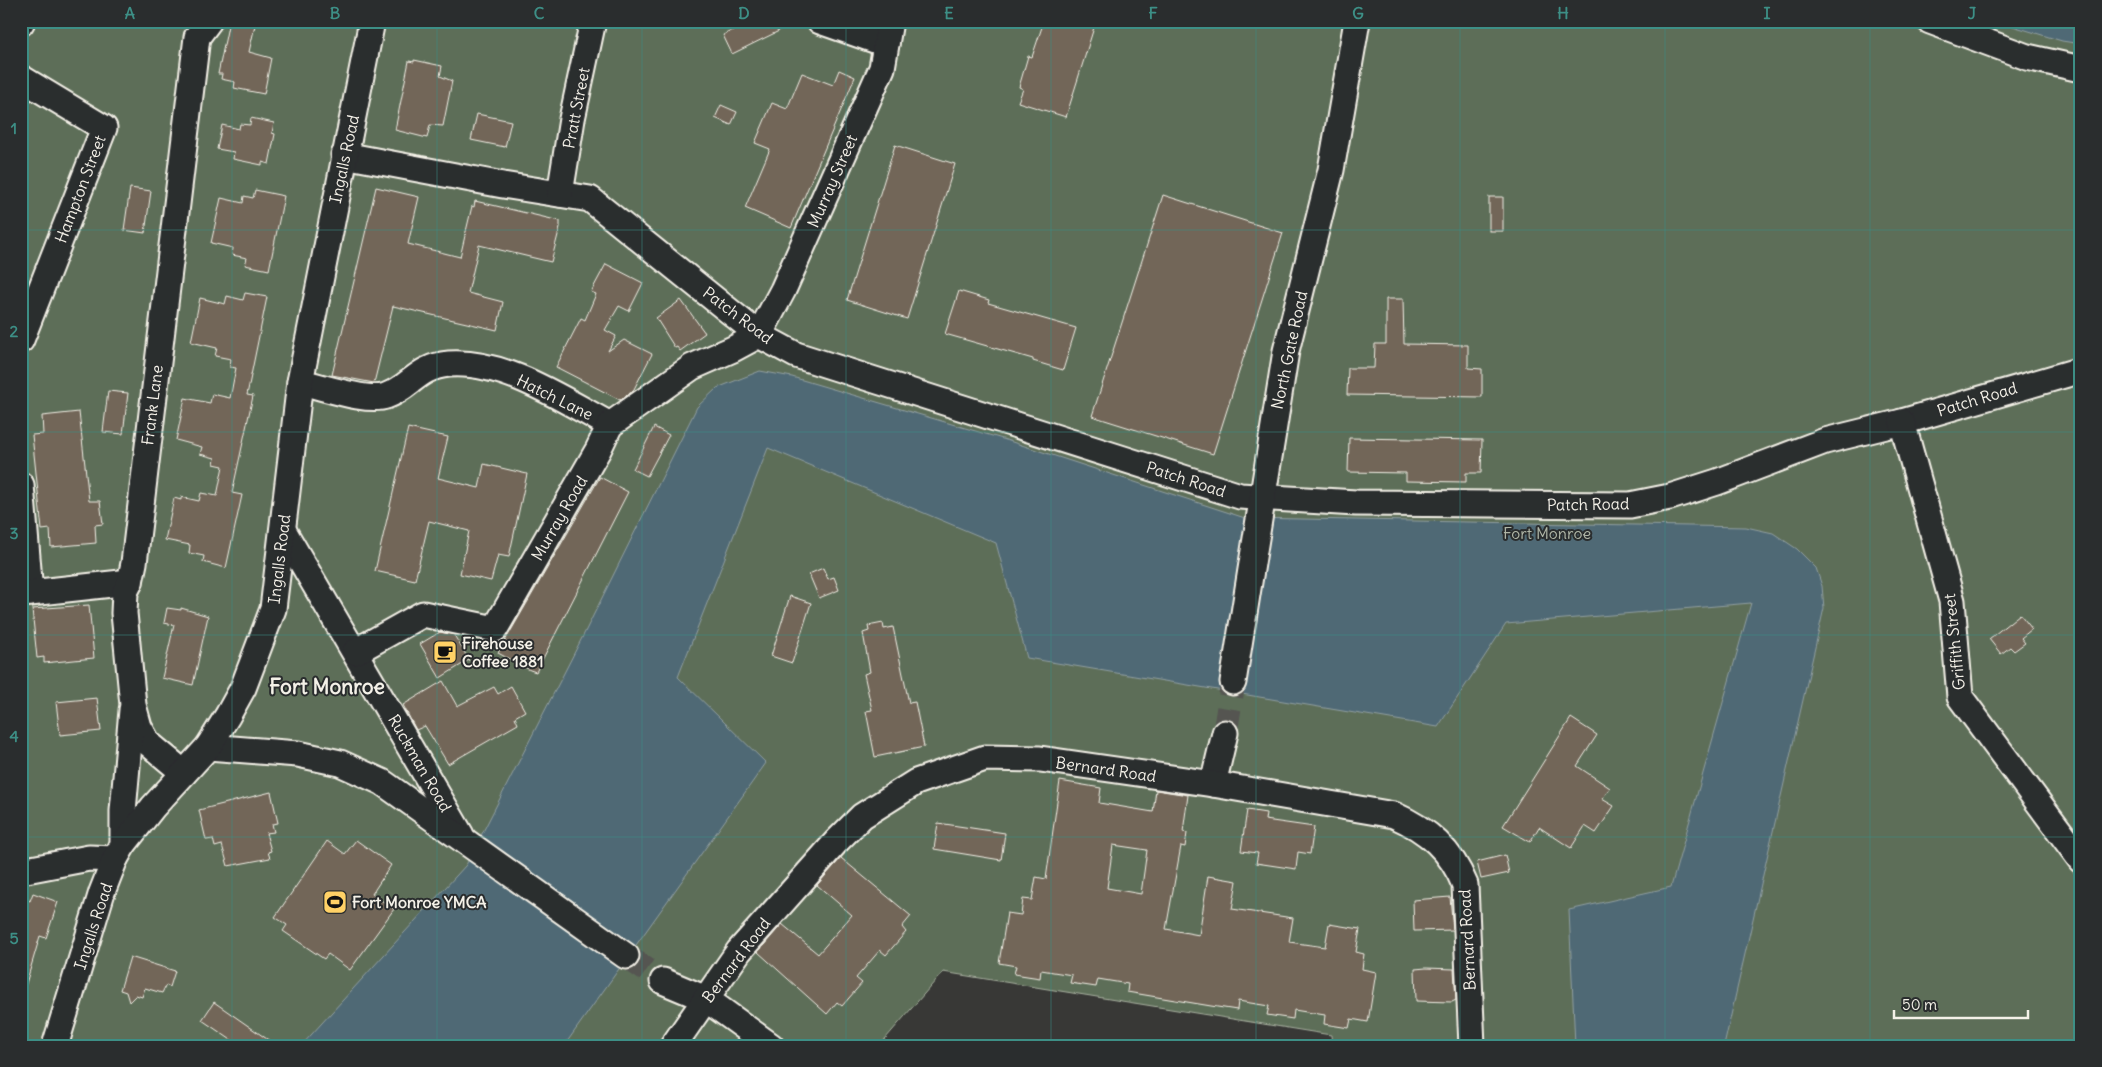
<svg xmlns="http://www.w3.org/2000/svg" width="2102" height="1067" font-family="Delius,sans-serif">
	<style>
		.green { fill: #5d6e58; stroke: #a8b0a0 }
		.water { fill: #4f6974; stroke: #919fa2 }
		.building { fill: #726658; stroke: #f4f1e8; fill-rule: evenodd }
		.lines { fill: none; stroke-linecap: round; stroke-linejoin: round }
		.minor-tunnel { stroke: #545451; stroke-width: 25; stroke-dasharray: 25 12; stroke-linecap: butt }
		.minor-casing { stroke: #f4f1e8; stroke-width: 29 }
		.minor { stroke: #2a2d2e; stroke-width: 25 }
		.grid { fill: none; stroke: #3d8f86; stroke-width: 1; stroke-opacity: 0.55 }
		.labels { text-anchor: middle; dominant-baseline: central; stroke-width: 4; stroke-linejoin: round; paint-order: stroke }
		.street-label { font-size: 16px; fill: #f4f1e8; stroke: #2a2d2e }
		.park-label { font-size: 16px; fill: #b0b6a7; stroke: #2a2d2e }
		.poi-label { font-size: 16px; font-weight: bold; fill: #f4f1e8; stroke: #2a2d2e; text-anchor: start }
		.district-label { font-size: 21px; font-weight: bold; fill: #f4f1e8; stroke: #2a2d2e }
		.neatline { fill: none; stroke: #3d8f86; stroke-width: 2 }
		.grid-label { font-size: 16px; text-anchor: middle; font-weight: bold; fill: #3d8f86 }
	</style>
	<rect width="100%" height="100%" fill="#383836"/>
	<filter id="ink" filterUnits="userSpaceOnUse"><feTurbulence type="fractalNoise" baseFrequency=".02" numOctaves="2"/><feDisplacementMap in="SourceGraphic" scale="10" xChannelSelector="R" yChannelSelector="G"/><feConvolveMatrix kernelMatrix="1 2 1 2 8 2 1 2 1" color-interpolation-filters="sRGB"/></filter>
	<g filter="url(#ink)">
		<path class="green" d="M21 21H2068L2081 24V1046H1332L1331 1035 943 972 879 1046H21Z"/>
		<g class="water">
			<path d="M1996 21H2081V44L2062 41Z"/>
			<path d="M760 371 792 377 1006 440 1245 518 1746 527 1773 533 1797 549 1816 568 1822 586 1824 608 1724 1046H1575L1569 910 1671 887 1751 603 1506 624 1438 727 1027 658 996 543 768 448 678 677 766 763 564 1046H301L466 865 585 632 697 407 717 388Z"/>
		</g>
		<g class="building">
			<path d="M229 21H256L249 52 271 58 264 94 234 88 235 82 221 79 222 74H218Z"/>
			<path d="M752 21H774L779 31 732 54 723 35Z"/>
			<path d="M1044 21H1096L1066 117 1018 102 1023 89 1019 87 1028 56 1032 57Z"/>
			<path d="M414 60 442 66 440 76 452 81 443 126 430 125 427 138 395 130 409 61 414 62Z"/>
			<path d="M839 70 855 77 791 228 745 208 770 149 755 143 772 103 787 109 802 73 833 85Z"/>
			<path d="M721 105 737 112 731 125 715 118Z"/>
			<path d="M477 114 511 121 505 147 471 140Z"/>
			<path d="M251 118 274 123 272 133 275 134 269 164 262 162V165L233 159 234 152 217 149 222 125 239 129 240 124 250 125Z"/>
			<path d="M895 145 955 164 907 319 847 300Z"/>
			<path d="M376 187 419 197 408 244 460 257 472 206 474 207 475 201 560 221V227L551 262 479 245 468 293 503 302 497 330 393 306 374 383 332 375Z"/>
			<path d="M130 188 151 191 145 233 124 230Z"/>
			<path d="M255 190 284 196 269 270 245 265 247 258 232 255 233 248 211 243 221 198 243 203 244 196 253 198Z"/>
			<path d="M1163 195 1283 233 1213 454 1092 416Z"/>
			<rect x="1489" y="197" width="14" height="34"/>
			<path d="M606 264 643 283 629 311 619 306 605 330 616 336 608 351 624 340 652 354 633 391 620 400 556 367 581 318 585 320 596 294 591 292Z"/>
			<path d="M959 291 989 300 988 303 1076 328 1063 370 1033 361V359L945 334Z"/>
			<path d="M245 293 267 297 247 395 253 396 232 493 242 495 226 568 203 562 204 556 189 553 190 545 165 540 174 498 181 500V497L199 501 201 493 217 496 223 466 214 464 215 458 200 454 202 447 176 440 185 398 210 403 212 394 230 398 236 368 230 367 231 359 215 356 217 348 191 342 200 298 225 304 227 296 243 300Z"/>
			<path d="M1386 299H1403L1404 344 1468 345V368L1482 369V397L1347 395 1348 368H1374L1375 344H1386Z"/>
			<path d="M681 300 705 333 680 351 677 347 675 348 656 318Z"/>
			<path d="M108 391 128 393 123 434 103 432Z"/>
			<path d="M79 412 89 501H100L103 524 95 525 96 543 51 547 50 529 42 530 32 435 43 434 42 416Z"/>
			<path d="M654 427 669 435 647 476 633 469Z"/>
			<path d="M408 428 448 437 438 478 479 488 484 464 527 474 509 557 498 555 491 581 460 574 469 531 429 521 415 580 375 571Z"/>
			<path d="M1349 438 1482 440 1481 473H1466V482L1406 481V473L1348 472Z"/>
			<path d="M600 477 628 492 536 672 530 670 498 653Z"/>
			<path d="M823 568 828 579 834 577 839 590 819 598 809 574Z"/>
			<path d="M790 596 811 603 792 663 771 656Z"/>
			<path d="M89 605 94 658 44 663V657L37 658 32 609Z"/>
			<path d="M167 608 181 610V608L208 616 193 685 162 678 174 625 164 623Z"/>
			<path d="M2020 614 2032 629 2021 638 2025 643 2014 651 2010 647 2001 654 1989 639Z"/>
			<path d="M883 623 884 629 893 627 909 703 915 702 924 747 875 757 866 711 872 710 864 674 870 672 863 633 869 631 868 626Z"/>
			<path d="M440 632 454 635 469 660 440 678 420 644Z"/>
			<path d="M443 681 457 706 494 687 498 694 511 686 525 711 515 717 518 724 448 764 425 726 416 730 403 705Z"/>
			<path d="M97 698 101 731 60 735 56 702Z"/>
			<path d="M1571 718 1597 735 1577 766 1610 788 1602 799 1614 806 1596 833 1585 826 1571 848 1539 827 1530 842 1503 826Z"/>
			<path d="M1060 781 1101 788 1099 803 1153 812 1156 790 1188 795 1183 832 1187 833 1185 847 1181 846 1166 929 1199 935 1208 876 1237 881 1232 909 1293 918 1289 942 1325 947 1329 924 1360 929 1356 952 1364 954 1362 969 1376 972 1368 1022 1351 1019 1349 1028 1324 1024 1325 1015 1294 1010 1293 1019 1267 1015 1269 1006 1238 1001 1237 1010 1211 1006 1127 992 1128 984 1098 979 1096 987 1070 983 1072 975 1041 970 1040 978 1014 974 1016 966 999 963 1007 913 1021 915 1023 899 1032 900 1036 877 1046 879ZM1113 845 1147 850 1141 894 1107 888Z"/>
			<path d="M271 792 278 823 272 824 274 832 266 833 271 851 268 852 270 858 228 866 222 845 215 847 213 839 206 840 199 810Z"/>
			<path d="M1247 810 1266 813 1265 820 1314 827 1310 854 1298 852 1296 869 1256 863 1258 853 1241 851Z"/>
			<path d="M938 823 1005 833 1001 860 934 849Z"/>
			<path d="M356 840 391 865 372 894 394 909 350 970 328 954 324 959 283 931 287 925 275 917 327 841 345 854Z"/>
			<path d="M1505 855 1509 873 1481 879 1477 862Z"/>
			<path d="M841 858 911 916 902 927 906 932 886 955 880 950 856 978 862 983 842 1006 837 1002 827 1014 758 952 782 924 818 954 852 915 817 885Z"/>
			<path d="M33 893 58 902 46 938 40 936 25 987 21 986V897L30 901Z"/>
			<path d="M1450 897 1453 930 1414 931 1413 900Z"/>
			<path d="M130 957 175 971 170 987 166 985 162 993 145 988 142 997 136 995 129 1002 126 992 120 990Z"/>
			<path d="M1426 968 1454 969 1456 1000 1452 1002 1416 1001 1415 969Z"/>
			<path d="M214 1002 277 1046H240L202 1020Z"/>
		</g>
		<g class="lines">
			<g class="minor-tunnel">
				<path d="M1225 733 1233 682"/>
				<path d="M626 956 663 981"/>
			</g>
			<g class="minor-casing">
				<g id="minor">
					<path d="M820 21 886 44"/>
					<path d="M1930 21 2027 57 2081 69"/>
					<path d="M21 23 22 21"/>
					<path d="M21 78 104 128 21 340"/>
					<path d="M344 155 503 185 590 199 759 335 796 355 1240 496 1356 503 1630 505 1670 497 1717 482 1825 441 1902 422 2081 370"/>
					<path d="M560 194 572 119 593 21"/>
					<path d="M300 382C321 386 367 403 386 396 412 387 416 367 449 364 505 360 563 400 610 425"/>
					<path d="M1902 422 1952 601 1960 697 2081 860"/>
					<path d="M21 485 30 593"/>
					<path d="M283 530 461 835"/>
					<path d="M21 594 130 582"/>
					<path d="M355 652 423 614 495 629 598 450 610 425 692 367 733 349 759 335 783 290 882 68 890 21"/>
					<path d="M1233 682 1286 351 1331 170 1357 21"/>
					<path d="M208 747 298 754 340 763 382 782 626 956"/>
					<path d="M184 773 148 743 139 727 133 705 124 613 125 592 130 582 134 563 197 37 209 21"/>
					<path d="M1213 784 1225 733"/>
					<path d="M123 845V811L132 710"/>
					<path d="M21 871 89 858 115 859"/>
					<path d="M663 981 706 999 771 1046"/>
					<path d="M55 1046 102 892 115 859 123 845 153 807 208 747 228 715 243 688 273 609 300 382 372 21"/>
					<path d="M673 1046 739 951 837 841 862 816 916 782 985 758 1040 759 1213 784 1394 815C1428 830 1451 850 1465 885L1472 1046"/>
				</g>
			</g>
			<use href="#minor" class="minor"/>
		</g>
	</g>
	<path class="grid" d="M232 21V1046M437 21V1046M642 21V1046M846 21V1046M1051 21V1046M1256 21V1046M1460 21V1046M1665 21V1046M1870 21V1046M21 230H2081M21 432H2081M21 635H2081M21 837H2081"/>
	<defs>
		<g id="cafe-square" transform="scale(1.25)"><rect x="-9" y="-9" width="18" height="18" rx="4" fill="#ffd166" stroke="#2a2d2e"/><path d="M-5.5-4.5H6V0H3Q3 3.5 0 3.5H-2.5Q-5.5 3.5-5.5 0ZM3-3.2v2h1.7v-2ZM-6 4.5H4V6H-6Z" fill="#111"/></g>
		<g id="stadium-square" transform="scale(1.25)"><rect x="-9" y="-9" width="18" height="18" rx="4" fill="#ffd166" stroke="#2a2d2e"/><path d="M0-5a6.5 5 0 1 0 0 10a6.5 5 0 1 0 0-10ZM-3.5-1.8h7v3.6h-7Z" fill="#111"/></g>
	</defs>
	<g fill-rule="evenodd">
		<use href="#cafe-square" x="445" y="652"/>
		<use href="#stadium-square" x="335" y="902"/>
	</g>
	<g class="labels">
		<g class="street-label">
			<text transform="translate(576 108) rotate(-79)">Pratt Street</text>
			<text transform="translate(344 159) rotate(-78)">Ingalls Road</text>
			<text transform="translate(832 181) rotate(-66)">Murray Street</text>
			<text transform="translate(80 189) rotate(-69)">Hampton Street</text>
			<text transform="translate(738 315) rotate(37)">Patch Road</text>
			<text transform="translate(1289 350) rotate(-78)">North Gate Road</text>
			<text transform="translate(555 397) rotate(26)">Hatch Lane</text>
			<text transform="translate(1977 399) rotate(-17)">Patch Road</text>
			<text transform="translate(152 405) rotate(-83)">Frank Lane</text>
			<text transform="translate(1186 479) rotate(18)">Patch Road</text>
			<text transform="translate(1588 504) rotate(-1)">Patch Road</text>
			<text transform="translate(559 518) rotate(-60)">Murray Road</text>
			<text transform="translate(279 559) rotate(-83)">Ingalls Road</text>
			<text transform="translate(1954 642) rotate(-96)">Griffith Street</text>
			<text transform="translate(420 763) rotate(60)">Ruckman Road</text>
			<text transform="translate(1106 769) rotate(8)">Bernard Road</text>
			<text transform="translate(93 926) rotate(-72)">Ingalls Road</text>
			<text transform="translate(1467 940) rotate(-93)">Bernard Road</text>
			<text transform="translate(736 960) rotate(-53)">Bernard Road</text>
		</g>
		<g class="park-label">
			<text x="1547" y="533">Fort Monroe</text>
		</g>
		<g class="poi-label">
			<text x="462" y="643">Firehouse<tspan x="462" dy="18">Coffee 1881</tspan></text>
			<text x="352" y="902">Fort Monroe YMCA</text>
		</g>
		<g class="district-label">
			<text x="327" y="686">Fort Monroe</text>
		</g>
	</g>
	<rect width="2102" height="1067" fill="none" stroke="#2a2d2e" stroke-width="55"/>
	<path d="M1894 1010v8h134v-8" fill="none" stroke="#f4f1e8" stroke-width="2.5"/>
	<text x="1902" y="1010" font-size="15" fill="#f4f1e8" stroke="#2a2d2e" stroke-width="4" paint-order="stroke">50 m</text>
	<rect x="28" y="28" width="2046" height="1012" class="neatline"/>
	<g class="grid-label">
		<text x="130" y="19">A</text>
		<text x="335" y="19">B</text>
		<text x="539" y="19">C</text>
		<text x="744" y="19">D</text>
		<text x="949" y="19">E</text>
		<text x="1153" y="19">F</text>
		<text x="1358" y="19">G</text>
		<text x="1563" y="19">H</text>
		<text x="1767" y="19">I</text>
		<text x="1972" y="19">J</text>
		<text x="14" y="134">1</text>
		<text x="14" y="337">2</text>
		<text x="14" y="539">3</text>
		<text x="14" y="742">4</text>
		<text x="14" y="944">5</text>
	</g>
</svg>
